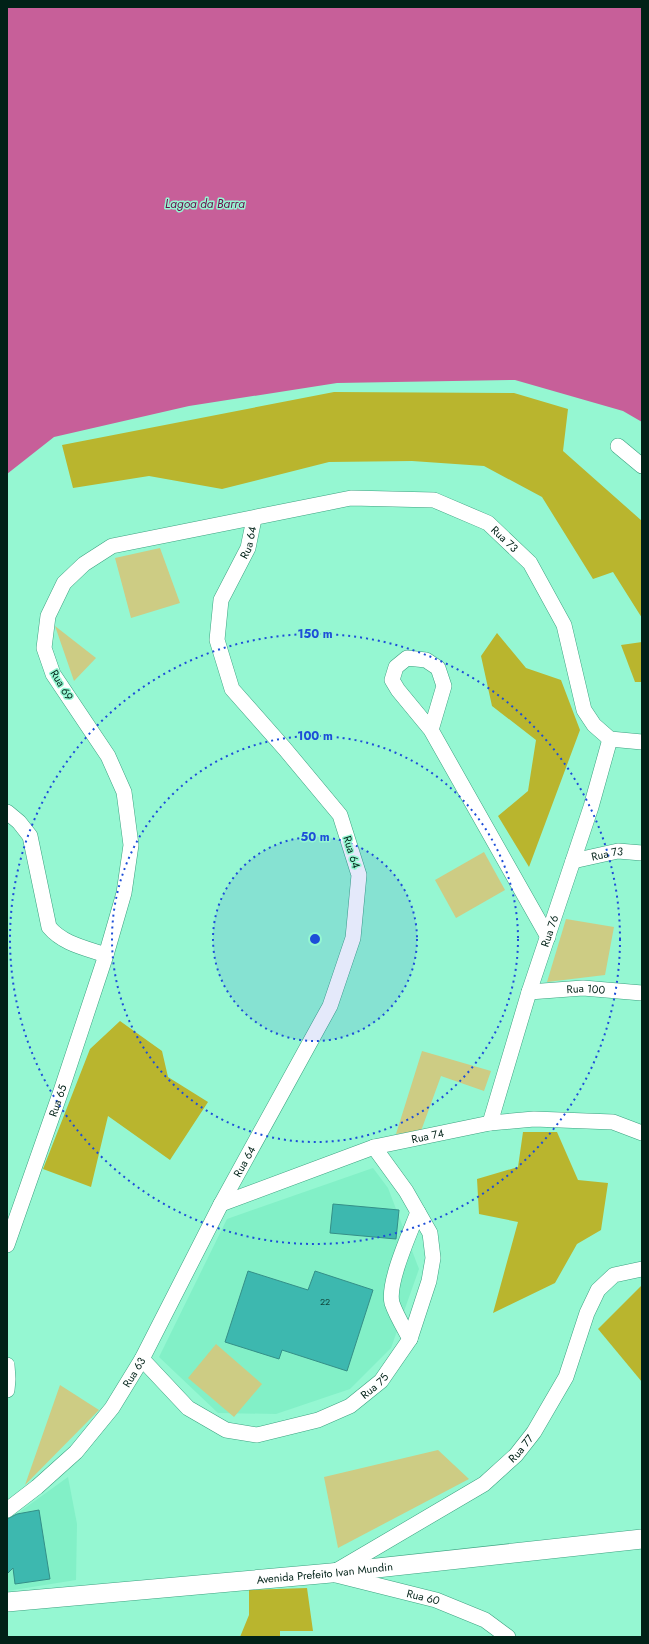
<svg xmlns="http://www.w3.org/2000/svg" width="649" height="1644" font-family="Jost,sans-serif">
	<style>
		.built { fill: #82f0c7 }
		.green { fill: #cdcc84 }
		.forest { fill: #b9b52e }
		.water { fill: #c75f99 }
		.building { fill: #3db8af; stroke: #348f88 }
		.lines { fill: none; stroke-linecap: round; stroke-linejoin: round }
		.minor-casing { stroke: #3ca280; stroke-width: 16 }
		.major-casing { stroke: #3ca280; stroke-width: 20 }
		.minor { stroke: #fff; stroke-width: 15 }
		.major { stroke: #fff; stroke-width: 19 }
		.ring { fill: none; stroke: #1d4ed8; stroke-width: 2; stroke-dasharray: 2 4 }
		.labels { text-anchor: middle; dominant-baseline: central; stroke-width: 3; stroke-linejoin: round; paint-order: stroke }
		.number-label { font-size: 9px; fill: #10473d }
		.street-label { font-size: 11px; fill: #012117; stroke: #95f7d2 }
		.water-label { font-size: 12px; font-style: italic; fill: #6b0749; stroke: #95f7d2 }
		.centre { fill: #1d4ed8; stroke: #95f7d2; stroke-width: 2 }
		.ring-label { font-size: 12px; text-anchor: middle; font-weight: bold; fill: #1d4ed8; stroke: #95f7d2; stroke-width: 3; stroke-linejoin: round; paint-order: stroke }
	</style>
	<rect width="100%" height="100%" fill="#95f7d2"/>
	<g class="built">
		<path d="M373 1168 388 1188 419 1269 391 1348 350 1389 276 1414 218 1413 159 1357 227 1219Z"/>
		<path d="M68 1477 77 1524 76 1580 7 1591V1521Z"/>
	</g>
	<g class="green">
		<path d="M160 548 180 603 131 618 115 558Z"/>
		<path d="M55 626 96 658 74 681Z"/>
		<path d="M484 852 505 890 456 918 435 880Z"/>
		<path d="M566 919 614 927 605 975 547 982Z"/>
		<path d="M422 1051 491 1071 484 1091 441 1076 421 1131 396 1134Z"/>
		<path d="M216 1344 262 1384 234 1417 188 1378Z"/>
		<path d="M60 1385 99 1410 25 1485Z"/>
		<path d="M438 1450 469 1479 338 1548 324 1477Z"/>
	</g>
	<g class="forest">
		<path d="M334 392 514 393 568 409 563 451 642 521V618L613 572 593 579 542 497 484 466 412 461 329 462 222 489 149 476 73 488 62 445Z"/>
		<path d="M497 633 526 668 561 680 580 730 529 867 498 816 528 791 536 740 492 706 481 656Z"/>
		<path d="M642 642V682H635L621 645Z"/>
		<path d="M120 1021 162 1051 168 1077 208 1102 170 1160 108 1116 91 1187 43 1169 90 1049Z"/>
		<path d="M523 1132H557L578 1180 608 1183 601 1230 577 1244 555 1283 493 1313 518 1222 479 1214 477 1179 518 1167Z"/>
		<path d="M642 1285V1382L598 1329Z"/>
		<path d="M307 1588 313 1631H280V1637H240L249 1615V1590Z"/>
	</g>
	<path class="water" d="M7 7H642V422L623 411 515 380 337 383 189 406 54 437 7 474Z"/>
	<g class="building">
		<path d="M333 1204 399 1210 396 1239 330 1233Z"/>
		<path d="M248 1271 308 1290 315 1271 373 1290 347 1371 282 1350 279 1359 225 1342Z"/>
		<path d="M39 1510 50 1579 15 1584 13 1568 7 1574V1519L17 1514Z"/>
	</g>
	<g class="lines">
		<g class="minor-casing">
			<g id="minor">
				<path d="M618 446 642 466"/>
				<path d="M431 730 444 686 438 668 426 660 407 658 396 667 392 680 398 690 431 730 548 937"/>
				<path d="M7 812 19 822 30 836 49 927C63 944 86 948 106 955"/>
				<path id="s1" d="M573 861 618 851 642 853"/>
				<path id="s2" d="M529 992 583 988 642 993"/>
				<path id="s3" d="M490 1123 529 992 591 807 610 739"/>
				<path id="s4" d="M221 1204 374 1147 490 1123 534 1119 613 1122 642 1133"/>
				<path id="s5" d="M7 1245 61 1091 106 955 124 893 131 845 124 792 108 756 53 674 44 648 48 616 64 583 84 564 112 546 351 498 434 500 488 523 530 563 564 625 584 710 594 725 610 739 642 742"/>
				<path d="M410 1339C404 1328 396 1315 392 1303 387 1283 410 1233 418 1212"/>
				<path id="s6" d="M142 1359 188 1408 226 1430 257 1435 318 1420 350 1406 381 1381 410 1339 429 1281 433 1258 430 1233 406 1191 374 1147"/>
				<path d="M7 1365 8 1379 7 1390"/>
				<path id="s7" d="M7 1510 37 1487 76 1452 112 1408 142 1359 221 1204 330 1006 353 938 359 875 340 815 285 749 232 689 217 640 221 600 248 548 254 519"/>
				<path id="s8" d="M336 1571 484 1484 516 1455 534 1432 566 1377 587 1313 598 1290 614 1275 642 1269"/>
				<path id="s9" d="M336 1575 436 1600 485 1620 508 1637"/>
			</g>
		</g>
		<g class="major-casing">
			<g id="major">
				<path id="s10" d="M7 1602 331 1573 642 1539"/>
			</g>
		</g>
		<use href="#minor" class="minor"/>
		<use href="#major" class="major"/>
	</g>
	<circle cx="315" cy="939" r="102" fill="#1d4ed8" fill-opacity=".12"/>
	<g class="ring">
		<circle cx="315" cy="939" r="102"/>
		<circle cx="315" cy="939" r="203"/>
		<circle cx="315" cy="939" r="305"/>
	</g>
	<g class="labels">
		<g class="number-label">
			<text x="325" y="1301">22</text>
		</g>
		<g class="street-label">
			<text stroke="none"><textPath href="#s5" startOffset="1177">Rua 73</textPath></text>
			<text stroke="none"><textPath href="#s7" startOffset="1124">Rua 64</textPath></text>
			<text transform="translate(62 685) rotate(59)">Rua 69</text>
			<text transform="translate(352 852) rotate(73)">Rua 64</text>
			<text stroke="none"><textPath href="#s1" startOffset="35">Rua 73</textPath></text>
			<text stroke="none"><textPath href="#s3" startOffset="201">Rua 76</textPath></text>
			<text stroke="none"><textPath href="#s2" startOffset="57">Rua 100</textPath></text>
			<text stroke="none"><textPath href="#s5" startOffset="153">Rua 65</textPath></text>
			<text stroke="none"><textPath href="#s4" startOffset="218">Rua 74</textPath></text>
			<text stroke="none"><textPath href="#s7" startOffset="427">Rua 64</textPath></text>
			<text stroke="none"><textPath href="#s7" startOffset="189">Rua 63</textPath></text>
			<text stroke="none"><textPath href="#s6" startOffset="272">Rua 75</textPath></text>
			<text stroke="none"><textPath href="#s8" startOffset="223">Rua 77</textPath></text>
			<text stroke="none"><textPath href="#s10" startOffset="319">Avenida Prefeito Ivan Mundin</textPath></text>
			<text stroke="none"><textPath href="#s9" startOffset="90">Rua 60</textPath></text>
		</g>
		<g class="water-label">
			<text x="205" y="204">Lagoa da Barra</text>
		</g>
	</g>
	<circle cx="315" cy="939" r="6" class="centre"/>
	<g class="ring-label">
		<text x="315" y="638">150 m</text>
		<text x="315" y="740">100 m</text>
		<text x="315" y="841">50 m</text>
	</g>
	<rect width="649" height="1644" fill="none" stroke="#012117" stroke-width="16"/>
</svg>
